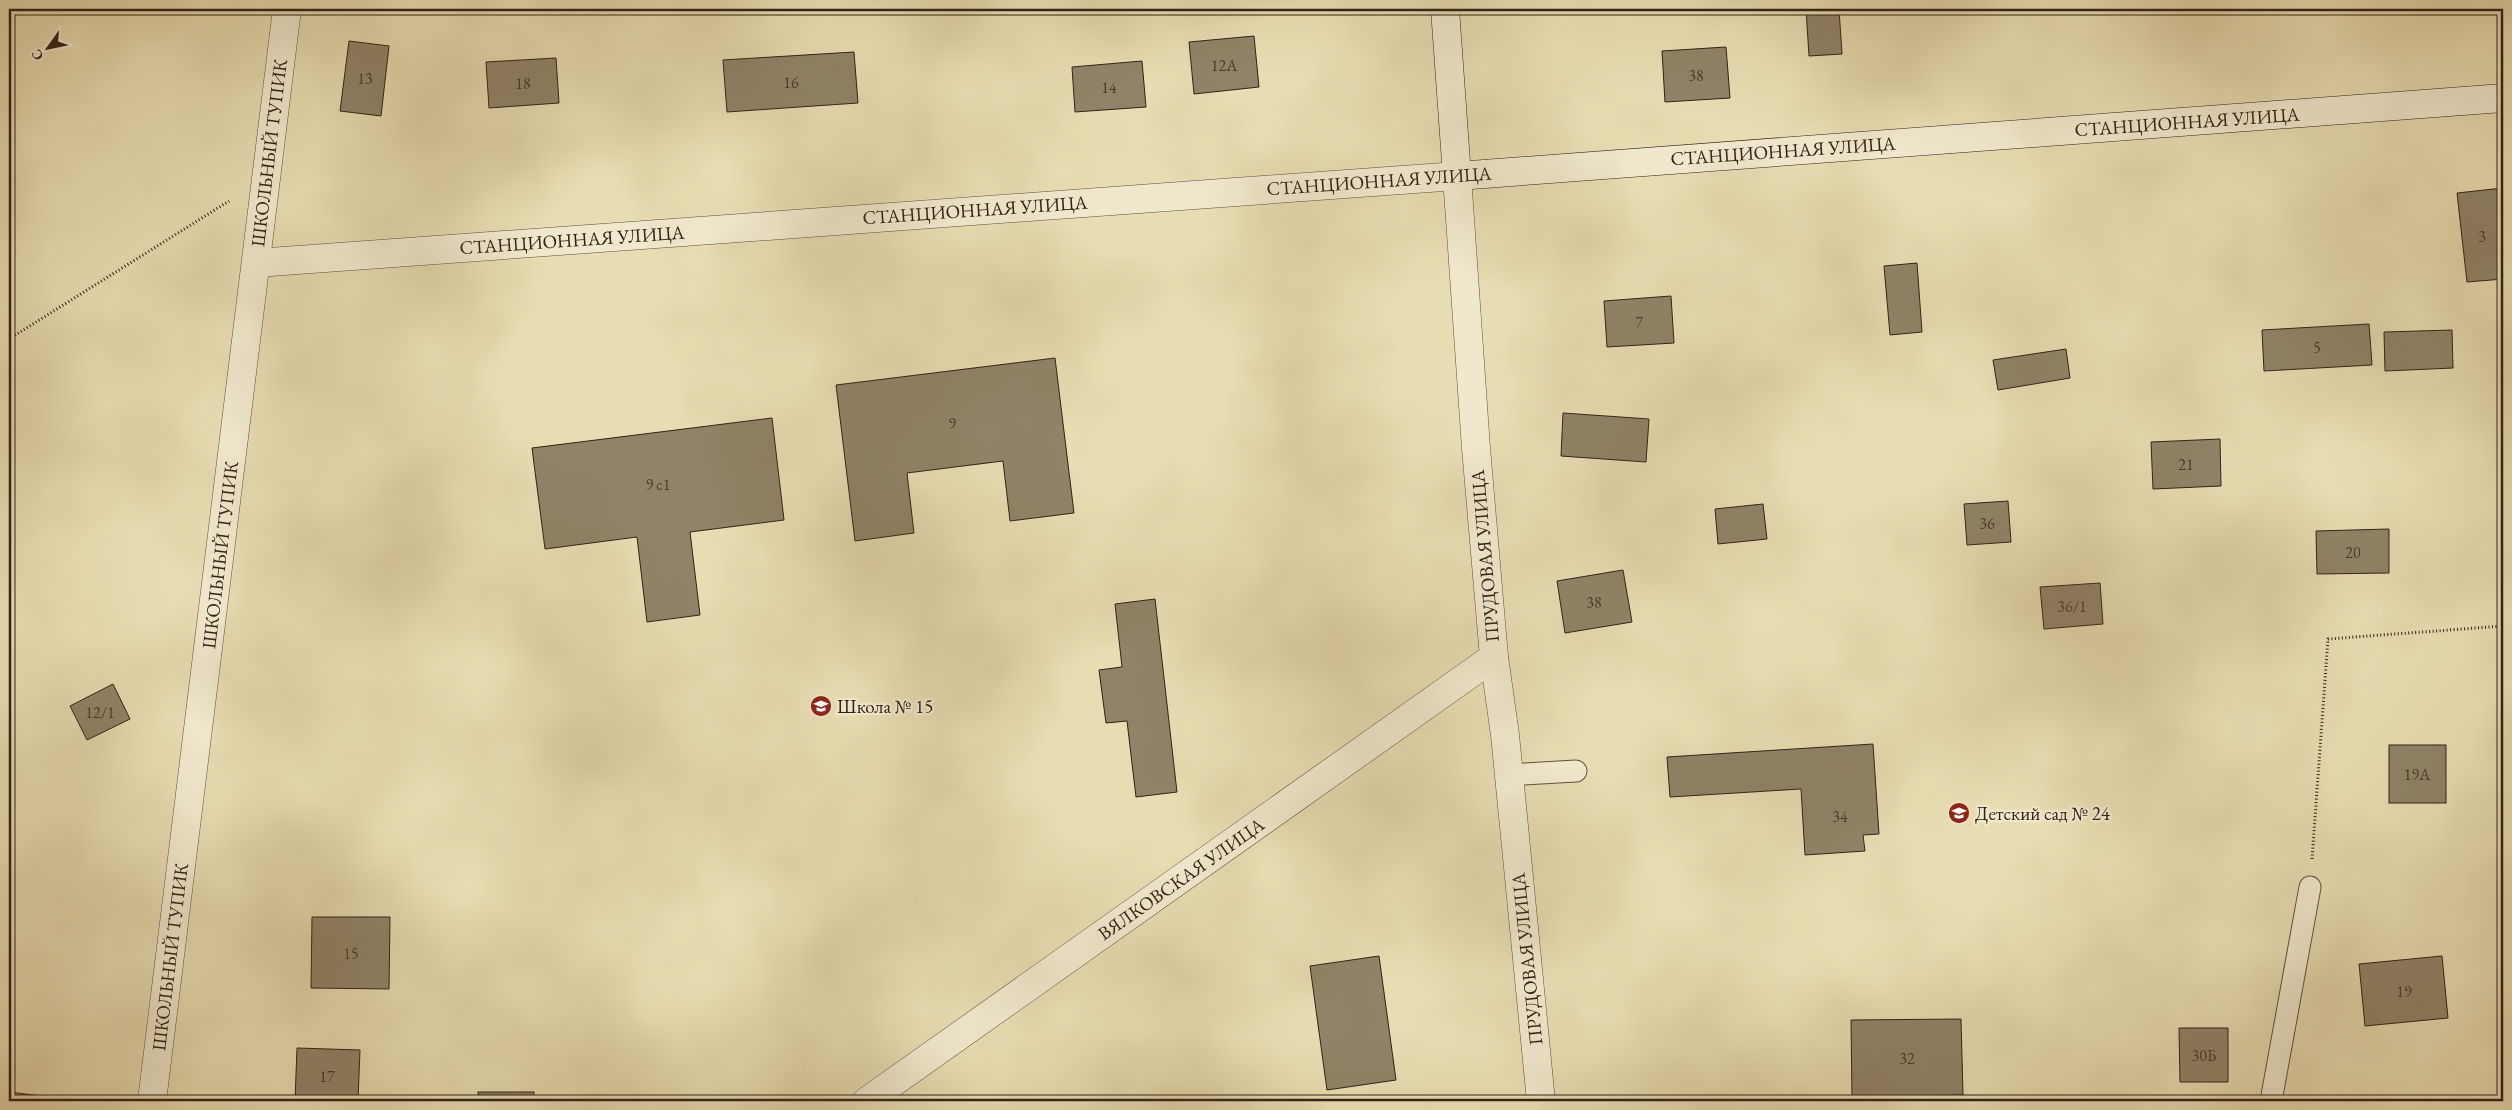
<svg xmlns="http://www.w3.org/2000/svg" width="2512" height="1110" font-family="'EB Garamond',serif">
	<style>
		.building { fill: #908368; stroke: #312218 }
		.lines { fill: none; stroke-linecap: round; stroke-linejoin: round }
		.service-casing { stroke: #5f503e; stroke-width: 23 }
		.minor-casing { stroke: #5f503e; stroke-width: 29 }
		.secondary-casing { stroke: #312218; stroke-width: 29 }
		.path { stroke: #312218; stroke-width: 3; stroke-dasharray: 1 2.5; stroke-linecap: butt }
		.service { stroke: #f0e8cd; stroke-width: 21 }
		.minor { stroke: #f0e8cd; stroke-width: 28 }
		.secondary { stroke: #f0e8cd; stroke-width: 28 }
		.labels { text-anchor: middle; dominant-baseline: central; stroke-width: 4.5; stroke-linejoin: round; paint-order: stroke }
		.number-label { font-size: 16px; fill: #493a2c }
		.street-label { font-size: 19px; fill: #312218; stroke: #f0e8cd }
		.poi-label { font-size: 19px; fill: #312218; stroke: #f0e8cd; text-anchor: start }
	</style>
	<rect width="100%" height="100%" fill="#e8dcb2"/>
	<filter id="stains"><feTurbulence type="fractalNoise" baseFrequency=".004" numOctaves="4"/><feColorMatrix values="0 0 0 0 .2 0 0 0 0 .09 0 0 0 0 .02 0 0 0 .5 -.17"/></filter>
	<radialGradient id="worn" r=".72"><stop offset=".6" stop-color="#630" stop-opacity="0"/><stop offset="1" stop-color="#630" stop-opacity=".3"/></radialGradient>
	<g class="building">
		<path d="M1279 9H1341L1279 14Z"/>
		<path d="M1806 9H1839L1842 54 1809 56Z"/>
		<path d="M2228 9H2284L2229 14Z"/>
		<path d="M1254 36 1259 87 1194 94 1189 42Z"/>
		<path d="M349 41 389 46 381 116 340 111Z"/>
		<path d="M1726 47 1730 98 1665 102 1662 51Z"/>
		<path d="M854 52 858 103 727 112 723 60Z"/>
		<path d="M556 58 559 103 489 108 486 62Z"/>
		<path d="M1142 61 1146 107 1075 112 1072 67Z"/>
		<path d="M2503 188V279L2467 282 2457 193Z"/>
		<path d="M1917 263 1922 332 1890 335 1884 266Z"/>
		<path d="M1671 296 1674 343 1607 347 1604 301Z"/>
		<path d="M2369 324 2372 365 2264 371 2262 330Z"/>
		<path d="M2452 330 2453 368 2385 371 2384 332Z"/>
		<path d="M2066 349 2070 378 1998 390 1993 360Z"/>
		<path d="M1055 358 1074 513 1010 521 1003 461 907 473 914 533 855 541 836 385Z"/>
		<path d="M1563 413 1649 419 1646 462 1561 456Z"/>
		<path d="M772 418 784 520 690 532 700 615 647 622 637 537 545 549 532 448Z"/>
		<path d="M2220 439 2221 486 2153 489 2151 442Z"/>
		<path d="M2008 501 2011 542 1967 545 1964 504Z"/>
		<path d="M1763 504 1767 539 1718 544 1715 509Z"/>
		<path d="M2389 529V573L2317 574 2316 531Z"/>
		<path d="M1623 570 1632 622 1565 633 1557 581Z"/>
		<path d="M2100 583 2103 624 2044 629 2040 587Z"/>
		<path d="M1155 599 1177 792 1136 797 1127 721 1106 723 1099 670 1122 667 1115 604Z"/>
		<path d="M113 684 130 719 87 740 70 706Z"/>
		<path d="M1873 744 1879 834 1863 835 1865 851 1805 855 1801 789 1670 797 1667 757Z"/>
		<rect x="2389" y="745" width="57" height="58"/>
		<path d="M312 917H390L389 989 311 988Z"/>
		<path d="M1379 956 1396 1080 1327 1090 1310 966Z"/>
		<path d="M2442 956 2448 1018 2365 1026 2359 964Z"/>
		<path d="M1961 1019 1963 1095 1852 1097 1851 1020Z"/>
		<path d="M2179 1028H2228V1082H2180Z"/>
		<path d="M297 1048 360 1050 358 1101H295Z"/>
		<path d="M9 1092 83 1101H9Z"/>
		<rect x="478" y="1092" width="56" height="9"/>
		<path d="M1588 1097 1657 1098V1101H1588Z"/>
	</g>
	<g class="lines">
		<g class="service-casing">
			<g id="service">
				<path d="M1509 775 1576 771"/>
				<path d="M2271 1101 2310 887"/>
			</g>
		</g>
		<g class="minor-casing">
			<g id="minor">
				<path d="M256 263 1457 176 1476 448 1494 657 1505 735 1541 1101"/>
				<path d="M152 1101 287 9"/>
				<path d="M867 1101 1494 657"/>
			</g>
		</g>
		<g class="secondary-casing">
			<path id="secondary" d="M1445 9 1457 176 2503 98"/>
		</g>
		<g class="path">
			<path d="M9 339 229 201"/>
			<path d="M2312 859 2328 639 2503 626"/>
		</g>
		<use href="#service" class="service"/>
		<use href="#minor" class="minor"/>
		<use href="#secondary" class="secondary"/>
	</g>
	<defs>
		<g id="school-disc" transform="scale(1.125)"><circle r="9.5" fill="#8f2418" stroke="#f0e8cd"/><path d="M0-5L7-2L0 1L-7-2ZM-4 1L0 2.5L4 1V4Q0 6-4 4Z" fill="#fff"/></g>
	</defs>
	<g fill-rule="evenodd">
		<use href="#school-disc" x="821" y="706"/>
		<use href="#school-disc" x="1959" y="813"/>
	</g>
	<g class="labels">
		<g class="number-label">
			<text x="1224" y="65">12А</text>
			<text x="1696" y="75">38</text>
			<text x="365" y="78">13</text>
			<text x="791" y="82">16</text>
			<text x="523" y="83">18</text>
			<text x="1109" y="87">14</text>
			<text x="2482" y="236">3</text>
			<text x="1639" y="322">7</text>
			<text x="2317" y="347">5</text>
			<text x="952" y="423">9</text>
			<text x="2186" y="464">21</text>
			<text x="658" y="484">9 с1</text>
			<text x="1987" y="523">36</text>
			<text x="2353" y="552">20</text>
			<text x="1594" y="602">38</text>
			<text x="2072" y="606">36/1</text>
			<text x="100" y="712">12/1</text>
			<text x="2417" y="774">19А</text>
			<text x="1840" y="816">34</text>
			<text x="351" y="953">15</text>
			<text x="2404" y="991">19</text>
			<text x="2204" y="1055">30Б</text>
			<text x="1907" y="1058">32</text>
			<text x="327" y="1076">17</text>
		</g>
		<g class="street-label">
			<text transform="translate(2187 122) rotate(-4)">СТАНЦИОННАЯ УЛИЦА</text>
			<text transform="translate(1783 151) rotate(-4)">СТАНЦИОННАЯ УЛИЦА</text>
			<text transform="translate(269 153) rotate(-83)">ШКОЛЬНЫЙ ТУПИК</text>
			<text transform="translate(1379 181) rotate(-4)">СТАНЦИОННАЯ УЛИЦА</text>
			<text transform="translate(975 210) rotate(-4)">СТАНЦИОННАЯ УЛИЦА</text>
			<text transform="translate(572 240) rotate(-4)">СТАНЦИОННАЯ УЛИЦА</text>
			<text transform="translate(220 555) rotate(-83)">ШКОЛЬНЫЙ ТУПИК</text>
			<text transform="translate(1485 556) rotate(-95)">ПРУДОВАЯ УЛИЦА</text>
			<text transform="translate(1181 879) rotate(-35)">ВЯЛКОВСКАЯ УЛИЦА</text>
			<text transform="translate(170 957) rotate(-83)">ШКОЛЬНЫЙ ТУПИК</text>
			<text transform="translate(1527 959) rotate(-96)">ПРУДОВАЯ УЛИЦА</text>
		</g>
		<g class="poi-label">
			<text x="837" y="706">Школа № 15</text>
			<text x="1975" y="813">Детский сад № 24</text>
		</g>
	</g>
	<rect width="2512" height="1110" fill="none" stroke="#e8dcb2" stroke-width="30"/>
	<rect x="10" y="10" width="2492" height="1090" fill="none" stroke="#312218" stroke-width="2.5"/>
	<rect x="15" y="15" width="2482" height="1080" fill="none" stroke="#312218"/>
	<g transform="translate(48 48) rotate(237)" stroke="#f0e8cd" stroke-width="4" paint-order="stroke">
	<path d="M0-4L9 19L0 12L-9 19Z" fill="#312218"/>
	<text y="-8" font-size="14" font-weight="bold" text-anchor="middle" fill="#312218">С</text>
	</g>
	<rect width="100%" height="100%" filter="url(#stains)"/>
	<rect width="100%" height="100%" fill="url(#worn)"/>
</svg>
